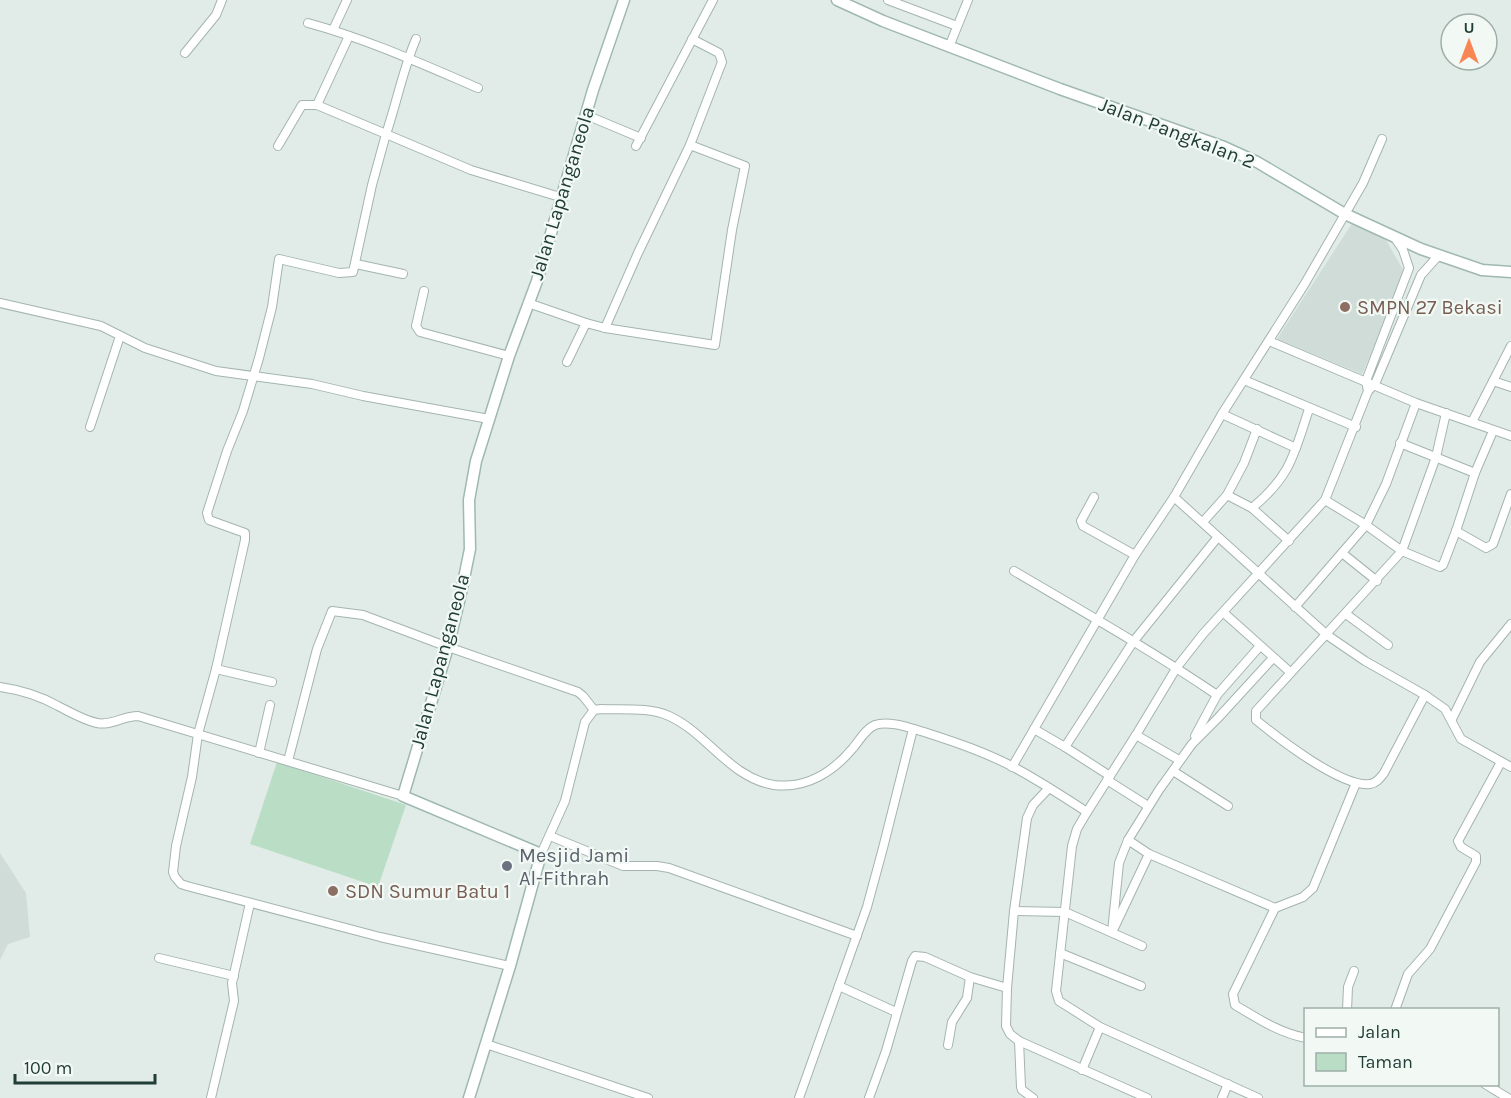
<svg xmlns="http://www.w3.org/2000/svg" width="1511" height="1098" font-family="Karla,sans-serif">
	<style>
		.built { fill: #cfdcd7 }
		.green { fill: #b9dec5 }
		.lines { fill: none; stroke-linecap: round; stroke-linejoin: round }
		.street-casing { stroke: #a4b4af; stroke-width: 10 }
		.secondary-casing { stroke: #9fb8b1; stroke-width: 13 }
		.street { stroke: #fff; stroke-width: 8 }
		.secondary { stroke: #fff; stroke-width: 10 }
		.education-dot { fill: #8d6e63; stroke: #f2f9f5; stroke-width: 2 }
		.worship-dot { fill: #6b7280; stroke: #f2f9f5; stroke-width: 2 }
		.labels { text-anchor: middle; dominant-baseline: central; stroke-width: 4.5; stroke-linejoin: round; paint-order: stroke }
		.street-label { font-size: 20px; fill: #213d37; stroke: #f2f9f5 }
		.education-label { font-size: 20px; fill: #785e54; stroke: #f2f9f5; text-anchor: start }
		.worship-label { font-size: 20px; fill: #5b616d; stroke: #f2f9f5; text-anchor: start }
	</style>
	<rect width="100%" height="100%" fill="#e1ece8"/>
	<g class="built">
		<path d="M1353 222 1383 235 1406 275 1362 374 1277 339Z"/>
		<path d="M0 853 26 893 30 937 8 944 0 960Z"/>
	</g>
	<path class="green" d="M277 762 406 805 378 887 250 844Z"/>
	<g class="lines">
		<g class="street-casing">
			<g id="street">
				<path d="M888 0 957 26"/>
				<path d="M308 23C367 39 422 64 478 88"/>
				<path d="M333 30 347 0"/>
				<path d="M416 39C403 69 397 102 386 134L471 170 560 197"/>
				<path d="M949 47 968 0"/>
				<path d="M185 53 216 15 222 0"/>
				<path d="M317 105 349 36"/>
				<path d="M586 115 641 138"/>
				<path d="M278 146 302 105H317L386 134 372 185 353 272 339 273 279 259 272 307 259 358 243 411 227 451 207 513 209 520 245 533V540L216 669 198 734 192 777 176 846 173 872 175 877 181 884 187 886 380 937 510 966"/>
				<path d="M636 146 713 0"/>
				<path d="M1395 238 1403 250 1409 268 1366 381 1368 391 1375 384 1421 275 1439 255"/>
				<path d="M356 264 403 274"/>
				<path d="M424 291 416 326 420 332 509 356"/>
				<path d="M0 303 101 326 145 348 216 371 312 384 363 396 489 419"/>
				<path d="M528 303 586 323"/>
				<path d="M605 328 715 345 732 230 745 166 690 145"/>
				<path d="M1269 341 1416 403 1511 436"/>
				<path d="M567 362 586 323 605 328 638 253 690 145 722 62 719 53 692 39"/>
				<path d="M1244 380 1356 427"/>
				<path d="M1493 381 1511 387"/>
				<path d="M1222 414 1296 448"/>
				<path d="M1472 422 1511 346"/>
				<path d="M90 427 120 336"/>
				<path d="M1400 443 1475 473"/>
				<path d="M1227 495 1252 508 1289 541"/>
				<path d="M1094 497 1081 521 1083 526 1135 555"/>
				<path d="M1174 497 1327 635 1365 661 1425 695 1445 709 1461 739 1511 767"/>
				<path d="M1325 500 1366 525 1402 551 1440 567 1443 565 1456 531 1475 473 1493 431"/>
				<path d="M1252 508C1291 476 1294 454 1309 409"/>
				<path d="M1203 522 1227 495 1244 463 1257 429"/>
				<path d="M1456 531 1486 548 1493 544 1511 494"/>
				<path d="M1342 553 1377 581"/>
				<path d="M1014 571C1082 611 1151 650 1217 695"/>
				<path d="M1295 607 1366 525 1386 484 1416 403"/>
				<path d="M1224 613 1290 672"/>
				<path d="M1346 614 1388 645"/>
				<path d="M216 669 272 682"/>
				<path d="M0 687C21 690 40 696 58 706 70 712 83 720 97 723 111 726 123 716 138 716L403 796"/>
				<path d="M1425 695 1384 773C1380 778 1377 783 1370 784 1342 788 1278 738 1256 720V711L1402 551 1436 457 1446 413"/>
				<path d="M1452 719 1480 662 1511 624"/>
				<path d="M1034 729 1065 747 1133 642 1217 538"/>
				<path d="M1136 735 1179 760"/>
				<path d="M1195 736 1217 695 1260 646"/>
				<path d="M1065 747 1110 776"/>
				<path d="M259 753 270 705"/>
				<path d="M288 761 317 649 332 611 363 615 448 647 578 692 583 696 594 710"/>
				<path d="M1012 767 1135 555 1174 497 1222 414 1304 285 1363 183 1382 139"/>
				<path d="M1173 771 1228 806"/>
				<path d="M1107 780 1148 806"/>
				<path d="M550 836 623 866H657L669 868 857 936"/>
				<path d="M1128 840 1149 854 1275 908 1233 994 1235 1005C1257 1018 1279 1033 1306 1038"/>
				<path d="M541 854 565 801 585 722 594 710 601 709C622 710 649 707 669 716 707 733 730 778 774 785 806 789 833 772 853 748 860 740 865 729 875 725 889 720 910 728 924 732 955 742 988 753 1017 769 1041 782 1064 797 1087 812"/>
				<path d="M1275 908 1303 897 1313 888 1356 783"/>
				<path d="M1014 911 1065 912 1142 946"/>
				<path d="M1114 928 1149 854"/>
				<path d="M1112 932 1119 863 1128 840 1159 790 1192 744 1218 718 1273 658"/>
				<path d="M1060 953 1141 986"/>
				<path d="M159 958 234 976"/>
				<path d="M839 986 896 1012"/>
				<path d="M1347 1010 1348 987 1354 971"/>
				<path d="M1395 1010 1408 974 1430 949 1476 862V856L1461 847 1458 841 1501 762"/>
				<path d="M1019 1041 1147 1098"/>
				<path d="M486 1044 648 1098"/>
				<path d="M948 1045 952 1022 967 998 970 977"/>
				<path d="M1082 1070 1100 1027"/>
				<path d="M1485 1084 1508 1098"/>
				<path d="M211 1098 234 1001 232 983 250 903"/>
				<path d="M799 1098 867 907 883 848 913 729"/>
				<path d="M869 1098 886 1051 912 961 915 956 925 957 970 977 1007 988"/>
				<path d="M1033 1098 1022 1090 1021 1087 1019 1041 1010 1034 1006 1026 1007 988 1014 911 1027 818 1033 805 1049 788"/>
				<path d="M1222 1098 1228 1084"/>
				<path d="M1258 1098 1100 1027 1059 1001 1056 991 1072 846 1077 829 1087 812 1136 735 1177 667 1203 634 1325 500 1368 391"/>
			</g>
		</g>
		<g class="secondary-casing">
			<g id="secondary">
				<path d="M837 0 883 21 1060 89 1224 147 1257 162 1345 214 1421 249 1482 270 1511 272"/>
				<path d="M469 1098 510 966 541 854 403 796 448 647 461 593 470 549 469 500 476 461 509 356 537 281 593 90 624 0"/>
			</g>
		</g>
		<use href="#street" class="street"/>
		<use href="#secondary" class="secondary"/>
	</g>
	<g class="education-dot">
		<circle cx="1345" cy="307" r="6"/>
		<circle cx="333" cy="891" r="6"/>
	</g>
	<circle class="worship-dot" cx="507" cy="866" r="6"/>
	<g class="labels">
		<g class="street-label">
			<text transform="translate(1177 133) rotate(21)">Jalan Pangkalan 2</text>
			<text transform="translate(562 193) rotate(-73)">Jalan Lapanganeola</text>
			<text transform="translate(440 661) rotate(-75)">Jalan Lapanganeola</text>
		</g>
		<g class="education-label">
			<text x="1357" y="307">SMPN 27 Bekasi</text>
			<text x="345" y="891">SDN Sumur Batu 1</text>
		</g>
		<g class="worship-label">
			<text x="519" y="855">Mesjid Jami<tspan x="519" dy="23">Al-Fithrah</tspan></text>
		</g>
	</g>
	<rect x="1304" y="1008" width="195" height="78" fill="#f2f9f5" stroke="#9eaea9" stroke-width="1.5"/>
	<rect x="1316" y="1028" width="30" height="9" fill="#ffffff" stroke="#9eaea9" stroke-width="1.5"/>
	<text x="1358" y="1038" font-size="18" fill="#213d37">Jalan</text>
	<rect x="1316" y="1053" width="30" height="18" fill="#b9dec5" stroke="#9eaea9" stroke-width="1.5"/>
	<text x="1358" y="1068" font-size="18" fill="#213d37">Taman</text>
	<g transform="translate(1469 42)"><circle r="28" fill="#f2f9f5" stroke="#9eaea9" stroke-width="1.5"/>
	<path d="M0-4.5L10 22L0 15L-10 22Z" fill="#f78654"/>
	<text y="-9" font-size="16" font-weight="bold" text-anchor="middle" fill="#213d37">U</text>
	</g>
	<path d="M15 1074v9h140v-9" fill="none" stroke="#213d37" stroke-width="3"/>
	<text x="24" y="1074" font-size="18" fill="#213d37" stroke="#f2f9f5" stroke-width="4.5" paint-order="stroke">100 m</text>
</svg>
